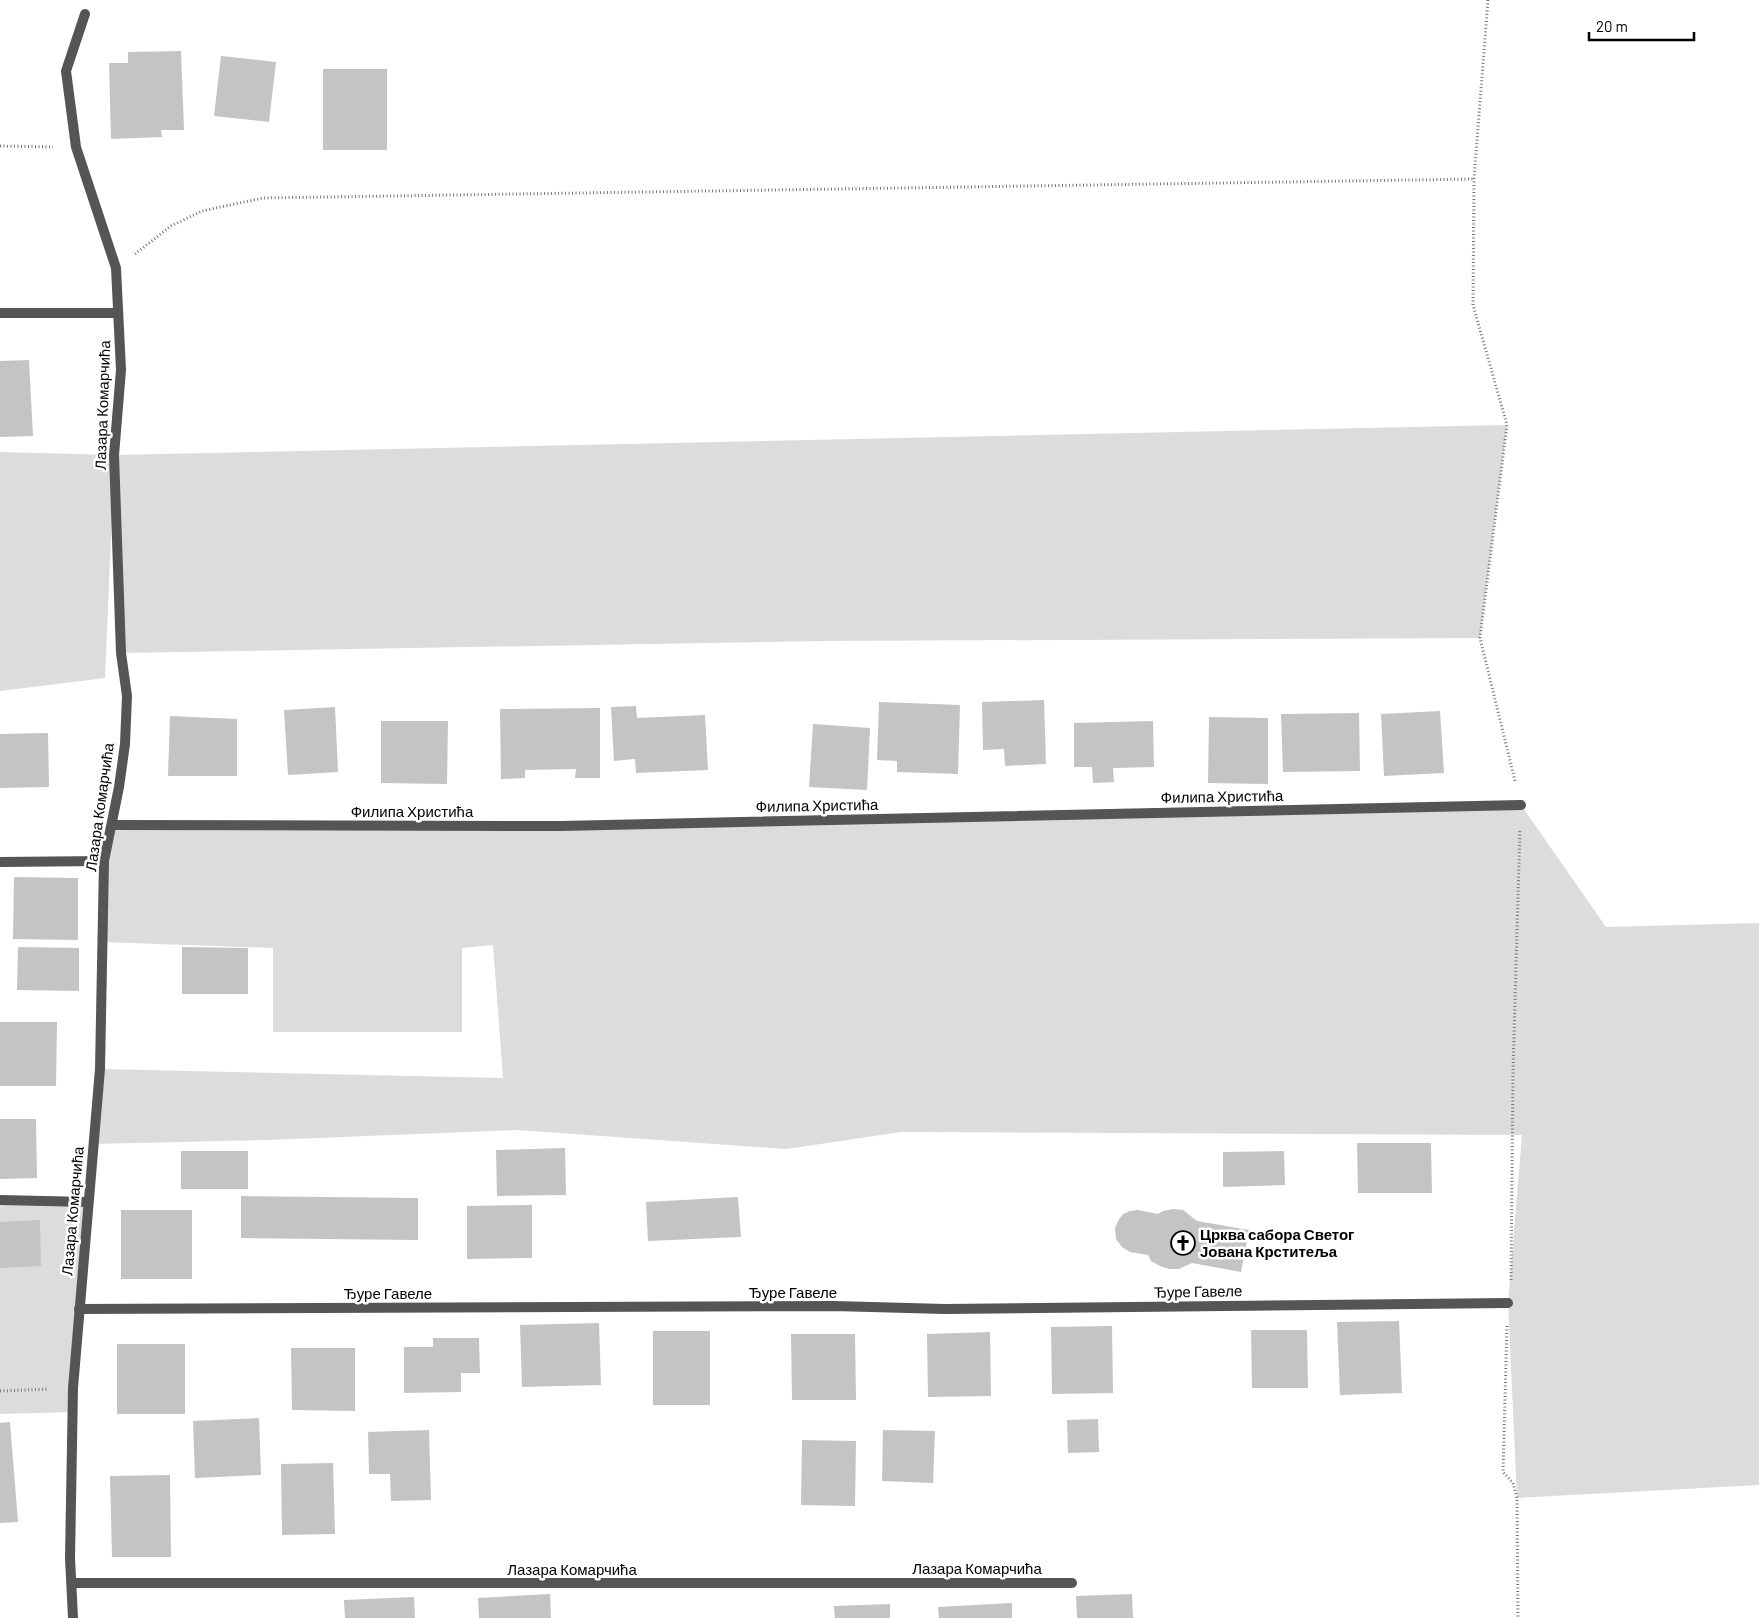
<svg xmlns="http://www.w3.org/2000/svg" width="1759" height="1618" font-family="Barlow,sans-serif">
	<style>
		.green { fill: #dcdcdc }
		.building { fill: #c4c4c4 }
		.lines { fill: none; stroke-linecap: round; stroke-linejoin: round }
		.path { stroke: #777; stroke-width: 3; stroke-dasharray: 1 2.5; stroke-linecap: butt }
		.street { stroke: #555; stroke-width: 10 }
		.labels { text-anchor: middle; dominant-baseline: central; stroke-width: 5; stroke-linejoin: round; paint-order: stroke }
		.street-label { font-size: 15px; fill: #000; stroke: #fff }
		.poi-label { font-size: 15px; font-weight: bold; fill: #000; stroke: #fff; text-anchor: start }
	</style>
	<rect width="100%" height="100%" fill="#fff"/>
	<g class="green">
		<path d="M1507 425 1480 638 825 641 121 653 114 465 105 678 0 691V452L114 455Z"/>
		<path d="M1521 805 1606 927 1759 923V1485L1517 1498 1508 1303 1522 1135 901 1132 787 1149 517 1130 268 1140 92 1144 100 1069 503 1078 493 945 462 948V1032H273V948L102 942 104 861 113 825 561 826Z"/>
		<path d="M0 1200 88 1202 73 1412 0 1414Z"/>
	</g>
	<g class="building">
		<path d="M181 51 184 130H161L162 137 111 139 109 63H128V52Z"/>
		<path d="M221 56 276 62 269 122 214 116Z"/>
		<rect x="323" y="69" width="64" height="81"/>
		<path d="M29 360 33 436 0 437V361Z"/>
		<path d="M1044 700 1046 764 1005 766 1004 749 983 750 982 702Z"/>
		<path d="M879 702 960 705 958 774 897 772V761L877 760Z"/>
		<path d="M636 706 637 718 705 715 708 770 636 773 635 759 614 761 611 707Z"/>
		<path d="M335 707 338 772 288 775 284 710Z"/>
		<path d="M600 708V778H575L576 769 525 770V778L501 779 500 709Z"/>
		<path d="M1440 711 1444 773 1384 776 1381 714Z"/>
		<path d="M1359 713 1360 771 1283 772 1281 714Z"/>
		<path d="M170 716 237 719V776H168Z"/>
		<path d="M1209 717 1268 718V784L1208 783Z"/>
		<path d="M381 721H448L447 784 381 783Z"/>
		<path d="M1153 721 1154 767 1113 768 1114 782 1093 783 1092 767H1074V723Z"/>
		<path d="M813 724 870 728 867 790 809 787Z"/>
		<path d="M48 733 49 787 0 788V734Z"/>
		<path d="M14 877 78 878V940L13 939Z"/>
		<path d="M18 947 79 948V991L17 990Z"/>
		<path d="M182 947 248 948V994H182Z"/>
		<path d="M0 1022H57L56 1086H0Z"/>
		<path d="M0 1119H36L37 1178 0 1179Z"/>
		<path d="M1357 1143H1431L1432 1193H1358Z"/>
		<path d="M565 1148 566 1195 497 1196 496 1150Z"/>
		<rect x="181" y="1151" width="67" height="38"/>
		<path d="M1284 1151 1285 1185 1223 1187V1152Z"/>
		<path d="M241 1196 418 1198V1240L241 1238Z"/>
		<path d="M738 1197 741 1237 648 1241 646 1202Z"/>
		<path d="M532 1205V1258L467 1259V1206Z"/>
		<path d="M1173 1209 1183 1210 1197 1221 1249 1230 1241 1272 1192 1263 1179 1269H1169L1160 1266 1151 1261 1148 1255 1130 1252 1122 1247 1116 1239 1115 1228 1118 1221 1123 1214 1130 1211 1138 1210 1158 1214 1163 1211Z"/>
		<rect x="121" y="1210" width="71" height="69"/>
		<path d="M40 1220 41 1266 0 1268V1222Z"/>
		<path d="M1399 1321 1402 1393 1340 1395 1337 1322Z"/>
		<path d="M599 1323 601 1385 522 1387 520 1325Z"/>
		<path d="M1112 1326 1113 1393 1052 1394 1051 1327Z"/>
		<path d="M1251 1330H1307L1308 1388H1252Z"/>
		<rect x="653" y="1331" width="57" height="74"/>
		<path d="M990 1332 991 1396 928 1397 927 1334Z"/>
		<path d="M791 1334H855L856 1400H792Z"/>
		<path d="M433 1338H479L480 1373H461V1392L404 1393V1347H433Z"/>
		<rect x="117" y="1344" width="68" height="70"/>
		<path d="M291 1348H355V1411L292 1410Z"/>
		<path d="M259 1418 261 1475 195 1478 193 1421Z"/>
		<path d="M1098 1419 1099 1452 1068 1453 1067 1420Z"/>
		<path d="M10 1422 18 1522 0 1523V1423Z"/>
		<path d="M429 1430 431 1500 391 1501 390 1474H369L368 1432Z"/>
		<path d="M883 1430 935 1431 933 1483 882 1481Z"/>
		<path d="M802 1440 856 1441 855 1506 801 1505Z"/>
		<path d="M333 1463 335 1534 282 1535 281 1464Z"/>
		<path d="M170 1475 171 1557H112L110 1476Z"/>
		<path d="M550 1594 551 1618H479L478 1598Z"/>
		<path d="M1132 1594 1133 1618H1077L1076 1596Z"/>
		<path d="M414 1597 415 1618H345L344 1600Z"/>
		<path d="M1012 1603V1618H939L938 1607Z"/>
		<path d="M890 1604V1618H835L834 1606Z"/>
	</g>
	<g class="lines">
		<g class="path">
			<path d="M1488 0 1474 179 1473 305 1507 425 1480 638 1515 781"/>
			<path d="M0 146 53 147"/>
			<path d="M135 254 171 226 202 211 263 198 1474 179"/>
			<path d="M1511 1280 1513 1071 1520 829"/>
			<path d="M1507 1326 1503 1472 1513 1483 1517 1498 1518 1618"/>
			<path d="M0 1391 49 1389"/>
		</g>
		<g class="street">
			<path d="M0 313H118"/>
			<path d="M113 825 561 826 1521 805"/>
			<path d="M0 862 104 861"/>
			<path d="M0 1200 88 1202"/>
			<path d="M79 1309 834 1306 945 1309 1508 1303"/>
			<path d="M72 1583H1072"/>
			<path d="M73 1618 70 1558 73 1388 100 1069 104 861 119 787 125 744 127 696 121 653 114 455 121 370 116 268 76 147 66 71 85 14"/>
		</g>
	</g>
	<defs>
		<g id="church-ring" transform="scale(1.25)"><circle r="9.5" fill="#fff" stroke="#000" stroke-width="1.5"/><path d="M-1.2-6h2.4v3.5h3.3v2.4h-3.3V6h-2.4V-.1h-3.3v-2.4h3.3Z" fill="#000"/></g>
	</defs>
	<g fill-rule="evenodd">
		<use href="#church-ring" x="1183" y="1243"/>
	</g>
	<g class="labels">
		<g class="street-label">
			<text transform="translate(102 405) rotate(-88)">Лазара Комарчића</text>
			<text transform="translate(1222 796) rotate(-1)">Филипа Христића</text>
			<text transform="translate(817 805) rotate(-1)">Филипа Христића</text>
			<text transform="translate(99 807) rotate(-82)">Лазара Комарчића</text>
			<text x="412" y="811">Филипа Христића</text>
			<text transform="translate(72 1211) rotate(-85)">Лазара Комарчића</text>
			<text transform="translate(1198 1291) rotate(-1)">Ђуре Гавеле</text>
			<text x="793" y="1292">Ђуре Гавеле</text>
			<text x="388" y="1293">Ђуре Гавеле</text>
			<text x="977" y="1568">Лазара Комарчића</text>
			<text x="572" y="1569">Лазара Комарчића</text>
		</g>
		<g class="poi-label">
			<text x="1200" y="1234">Црква сабора Светог<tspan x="1200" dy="17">Јована Крститеља</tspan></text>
		</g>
	</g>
	<path d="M1589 32v8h105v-8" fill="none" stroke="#000000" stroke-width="2.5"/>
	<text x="1596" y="32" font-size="15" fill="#000000" stroke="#ffffff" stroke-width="4" paint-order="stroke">20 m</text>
</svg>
